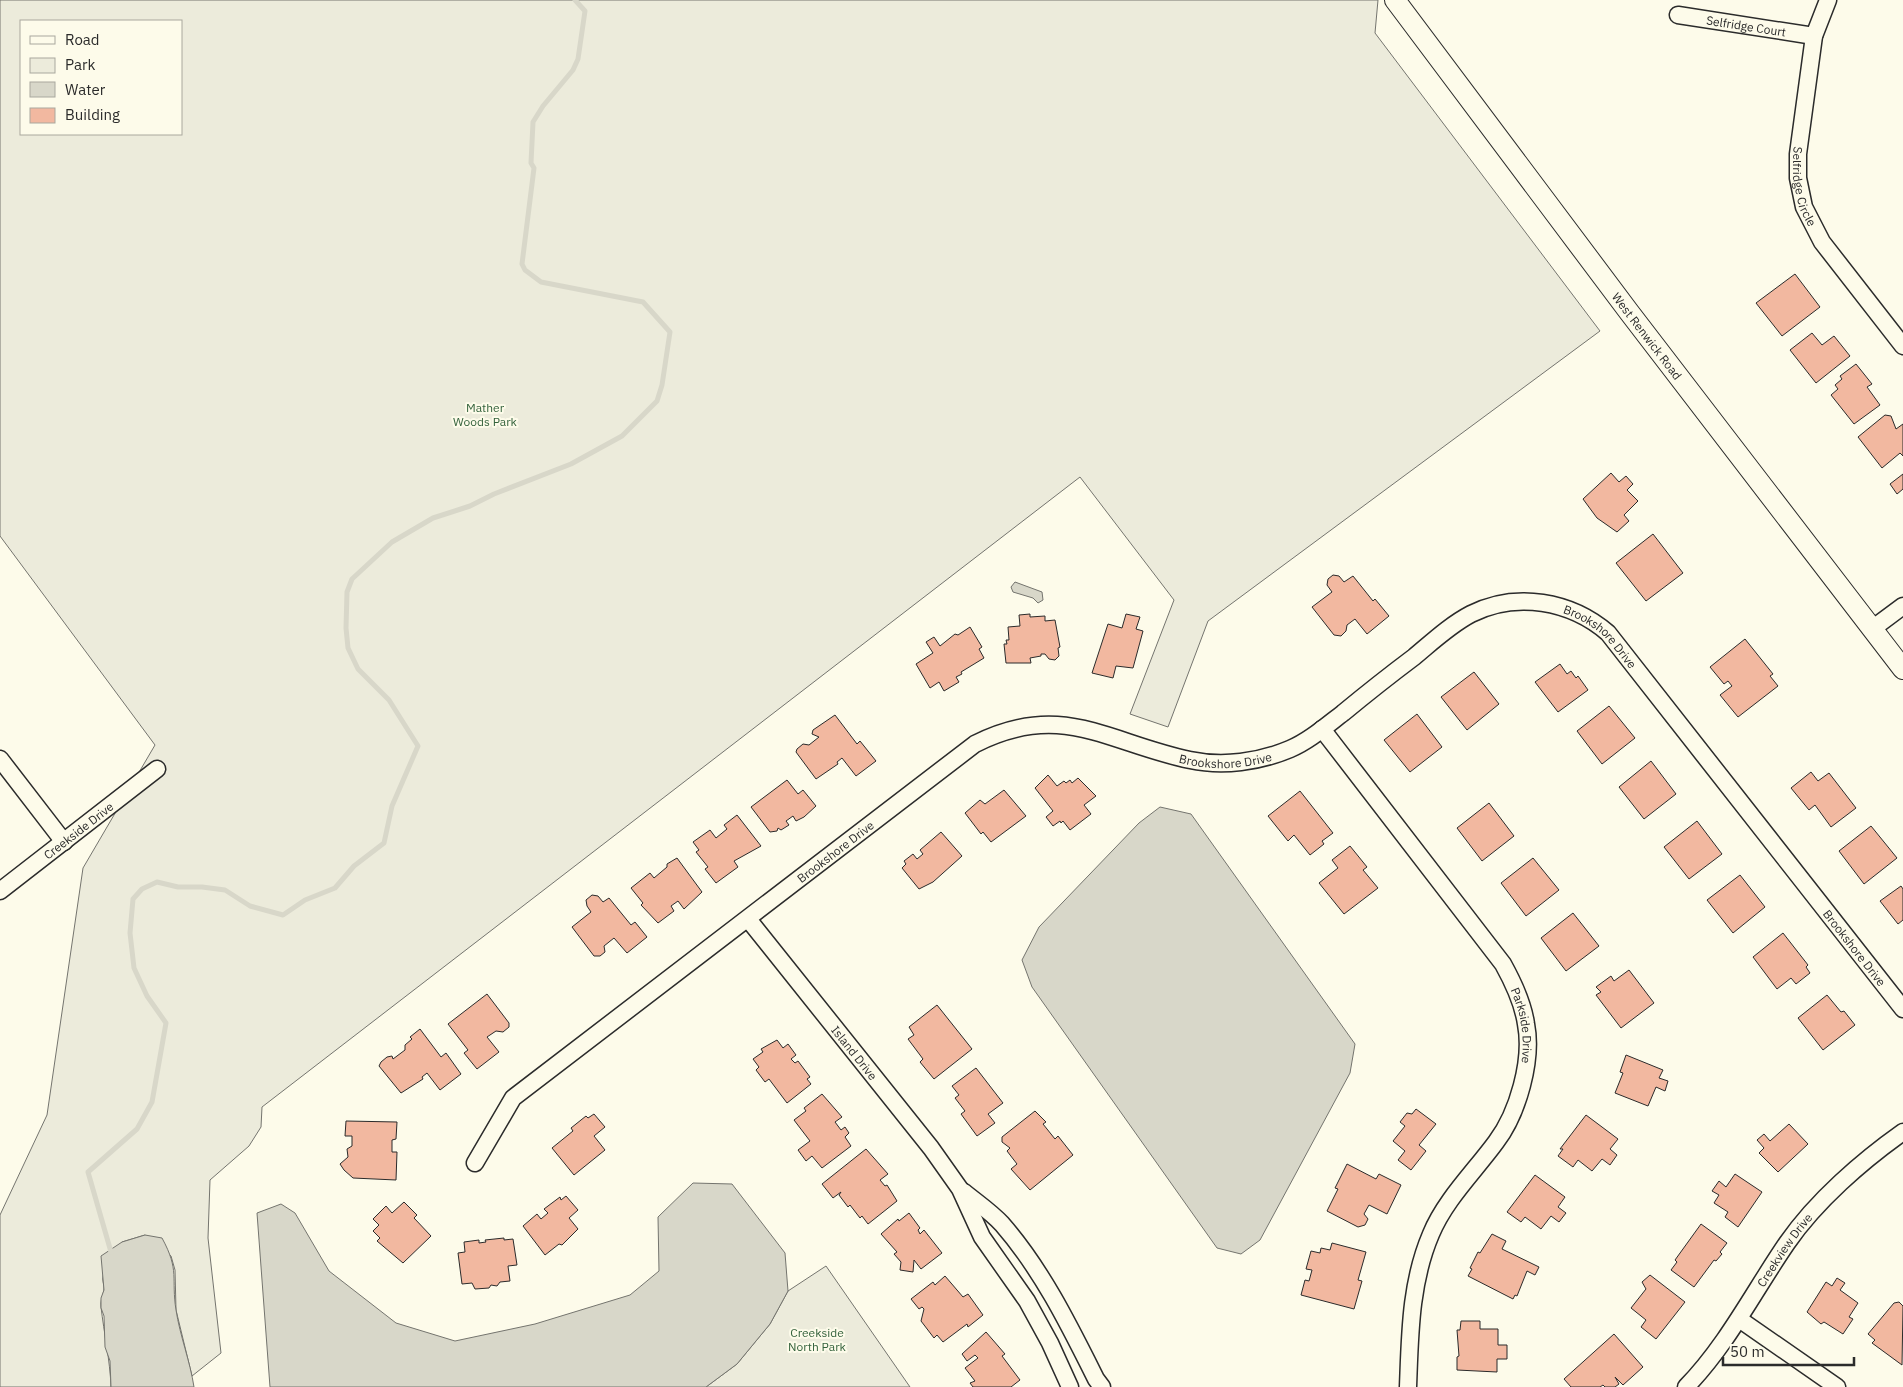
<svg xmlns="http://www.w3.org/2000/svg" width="1903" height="1387" font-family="'IBM Plex Sans',sans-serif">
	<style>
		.green { fill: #ecebdb; stroke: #74746e; fill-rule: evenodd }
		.water { fill: #d8d7c9; stroke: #74746e }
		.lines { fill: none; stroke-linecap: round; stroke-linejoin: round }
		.stream { stroke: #d8d7c9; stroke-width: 5 }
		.building { fill: #f2b8a0; stroke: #2b2b2b }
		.minor-casing { stroke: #2b2b2b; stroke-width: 19 }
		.tertiary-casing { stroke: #2b2b2b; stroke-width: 22 }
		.minor { stroke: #fdfbea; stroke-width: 16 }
		.tertiary { stroke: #fdfbea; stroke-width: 20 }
		.labels { text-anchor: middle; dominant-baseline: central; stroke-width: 4; stroke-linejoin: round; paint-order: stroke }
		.street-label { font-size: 12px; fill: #2b2b2b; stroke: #fdfbea }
		.park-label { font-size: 12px; fill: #34623c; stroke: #fdfbea }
	</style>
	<rect width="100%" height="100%" fill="#fdfbea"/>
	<g class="green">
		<path d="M0 0H1378L1375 33 1600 331 1208 621 1168 727 1130 714 1174 600 1080 477 262 1107 261 1127 249 1146 210 1180 208 1238 221 1353 192 1376 176 1310 175 1270 171 1256 145 1235 122 1242C116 1252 105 1265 103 1276 102 1280 104 1284 104 1288 104 1294 100 1299 101 1307 104 1333 110 1360 111 1387H0V1215L47 1115 83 868 155 745 0 536ZM21 21H181V134H21Z"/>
		<path d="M826 1266 910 1387H706L737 1364 770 1324 788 1291Z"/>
	</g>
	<g class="water">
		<path d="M1015 582 1042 592 1043 600 1038 603 1033 598 1013 592 1011 587Z"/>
		<path d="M1160 807 1191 814 1355 1044 1350 1073 1260 1240 1241 1254 1217 1248 1032 987 1022 960 1039 927 1139 823Z"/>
		<path d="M693 1183 732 1184 785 1253 788 1291 770 1324 737 1364 706 1387H270L257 1213 281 1204 295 1213 329 1271 396 1323 455 1341 535 1324 630 1295 659 1271 658 1217Z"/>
		<path d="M145 1235 162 1238C180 1271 171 1278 176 1310 180 1336 190 1361 194 1387H111L110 1361 105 1347 104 1316 101 1308V1298L104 1290 101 1256 122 1242Z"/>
	</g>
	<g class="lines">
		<path class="stream" d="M111 1252 88 1172 137 1129 152 1102 166 1023 147 996 134 968 130 933 133 899 142 889 157 882 178 887H202L225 890 250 906 283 915 305 900 335 888 354 866 384 843 392 806 418 746 389 700 358 669 348 648 346 628 347 592 352 579 392 542 433 518 470 506 494 494 571 464 622 436 657 401 662 385 670 332 643 302 541 282 525 270 522 264 534 168 531 163 533 122 543 106 573 70 578 59 585 11 575 0"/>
	</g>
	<g class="building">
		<path d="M1795 274 1820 307 1782 336 1756 303Z"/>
		<path d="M1812 333 1822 345 1834 336 1850 356 1816 383 1790 350Z"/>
		<path d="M1856 364 1872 384 1867 387 1880 405 1854 424 1831 395 1838 389 1835 385 1842 379 1840 376Z"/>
		<path d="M1885 415 1891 416 1896 429 1903 424V456L1900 453 1882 468 1858 437Z"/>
		<path d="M1611 473 1619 482 1626 476 1633 484 1627 490 1638 501 1624 515 1629 521 1617 532 1597 518 1583 499Z"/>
		<path d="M1903 474V489L1897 494 1890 484Z"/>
		<path d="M1653 534 1683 573 1646 601 1616 563Z"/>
		<path d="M1333 575 1339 576 1344 582 1353 576 1373 601 1375 599 1389 616 1367 634 1355 619 1347 625 1346 631 1341 636 1334 635 1312 607 1332 592 1327 585 1328 579Z"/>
		<path d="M1030 614V617L1045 616V621L1055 620 1060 647 1058 648 1059 656 1055 660 1049 659 1045 654H1041V656L1030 658 1031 663H1006L1004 644H1007L1006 640H1009L1008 627 1020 626 1019 615Z"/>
		<path d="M1126 614 1140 617 1136 629 1143 631 1133 668 1116 666 1113 678 1092 673 1108 624 1122 628Z"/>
		<path d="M970 627 982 647 979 649 984 658 961 672 962 674 956 677 959 682 944 691 939 682 930 688 916 664 933 653 926 642 934 637 940 646 955 634 958 635Z"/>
		<path d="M1745 639 1773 674 1770 676 1778 686 1738 717 1720 695 1732 686 1728 681 1724 684 1710 667Z"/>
		<path d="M1560 664 1567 674 1571 671 1576 678 1578 676 1588 690 1558 712 1535 682Z"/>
		<path d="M1474 672 1499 704 1467 730 1441 697Z"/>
		<path d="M1609 706 1635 738 1602 764 1577 731Z"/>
		<path d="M1417 714 1442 747 1410 772 1384 740Z"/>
		<path d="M835 715 857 744 860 741 876 761 856 776 842 758 837 762 838 764 816 779 796 752 797 749 803 744 809 745 819 737 812 734 813 730Z"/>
		<path d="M1651 761 1676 794 1644 819 1619 787Z"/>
		<path d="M1811 772 1818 781 1829 773 1856 808 1831 827 1815 805 1809 810 1791 788Z"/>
		<path d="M1048 775 1057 786 1064 781 1066 783 1070 780 1072 783 1078 778 1096 796 1084 805 1091 814 1070 830 1063 821 1061 823 1060 821 1053 826 1046 817 1053 811 1035 788Z"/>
		<path d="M787 780 798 794 803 790 816 806 804 817 796 821 793 816 786 821 789 825 781 830 778 828 777 831 770 832 751 807Z"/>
		<path d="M1004 790 1026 816 991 842 983 832 981 834 965 813 980 800 985 804Z"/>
		<path d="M1300 791 1333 833 1322 841 1324 844 1310 855 1294 835 1288 841 1268 816Z"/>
		<path d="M1489 803 1514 836 1482 861 1457 828Z"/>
		<path d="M737 815 761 846 734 861 738 867 716 883 705 869 708 867 696 852 699 850 693 842 710 830 716 838 727 829 724 825Z"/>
		<path d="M1697 821 1722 854 1689 879 1664 847Z"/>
		<path d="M1871 826 1897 858 1864 884 1839 851Z"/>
		<path d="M941 832 962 856 933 882 919 889 902 868 906 864 904 861 913 854 917 859 923 854 920 850Z"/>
		<path d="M1350 846 1367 867 1363 870 1378 888 1344 914 1319 883 1338 868 1332 860Z"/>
		<path d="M677 858 702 892 684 909 678 901 671 906 674 911 658 923 641 905 643 903 631 888 650 873 654 878 667 867V864Z"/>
		<path d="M1533 858 1559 890 1526 916 1501 883Z"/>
		<path d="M1740 875 1765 907 1733 933 1707 900Z"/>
		<path d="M1901 886 1903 889V920L1898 924 1880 901Z"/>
		<path d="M592 895 598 896 603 902 609 898 631 925 635 922 647 937 627 953 614 938 604 946 605 952 600 956H594L572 927 591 912 587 906 586 900Z"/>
		<path d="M1573 913 1599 946 1566 971 1541 938Z"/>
		<path d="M1783 933 1808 965 1806 967 1810 973 1796 984 1791 978 1777 989 1753 957Z"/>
		<path d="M1629 970 1654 1003 1621 1028 1596 995 1601 992 1596 987 1611 976 1614 981Z"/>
		<path d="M487 994 509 1023V1027L503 1032 496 1031 487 1037 499 1052 477 1069 464 1053 468 1050 448 1024Z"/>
		<path d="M1827 995 1841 1012 1844 1011 1855 1025 1823 1050 1798 1018Z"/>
		<path d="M937 1005 972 1049 934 1079 920 1062 923 1059 908 1039 914 1035 909 1027Z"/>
		<path d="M420 1029 441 1057 446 1053 461 1074 440 1090 427 1073 422 1077 423 1079 401 1093 379 1066 381 1062 387 1057 392 1056 393 1059 405 1050V1045L412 1039 410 1037Z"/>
		<path d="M777 1040 783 1048 788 1044 796 1055 791 1059 795 1063 798 1061 810 1077 807 1079 811 1084 787 1103 769 1079 765 1082 756 1070 759 1067 753 1059 763 1052 761 1049Z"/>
		<path d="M1626 1055 1663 1070 1659 1078 1668 1081 1665 1091 1656 1087 1648 1106 1615 1093 1623 1073 1620 1072Z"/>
		<path d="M976 1068 1003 1103 988 1114 995 1123 977 1136 961 1114 965 1111 955 1098 959 1095 952 1086Z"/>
		<path d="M822 1094 842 1117 835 1122 841 1130 845 1127 849 1133 845 1137 851 1146 822 1168 812 1156 806 1161 798 1150 810 1141 794 1120 806 1111 804 1108Z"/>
		<path d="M1416 1109 1436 1124 1419 1145 1426 1151 1411 1170 1398 1160 1405 1151 1393 1141 1405 1126 1400 1122 1407 1113 1412 1114Z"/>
		<path d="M1035 1111 1046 1122 1043 1124 1055 1139 1058 1136 1073 1155 1030 1190 1011 1169 1017 1164 1007 1151 1010 1148 1002 1142V1137Z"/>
		<path d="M594 1114 605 1127 594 1136 605 1150 574 1175 552 1148 573 1131 571 1128 586 1116 588 1118Z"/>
		<path d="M1586 1115 1618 1139 1610 1149 1617 1155 1610 1165 1602 1159 1592 1171 1578 1160 1573 1167 1558 1156 1563 1149H1560Z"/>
		<path d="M346 1121 397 1122 396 1139 392 1140V1152H397L396 1180 353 1178 344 1170 340 1164 348 1157 347 1149 352 1146V1136H345Z"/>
		<path d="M1789 1124 1808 1144 1778 1172 1759 1153 1764 1148 1757 1140 1764 1134 1770 1141Z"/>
		<path d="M866 1149 888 1174 880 1180 885 1186 887 1185 897 1201 868 1224 862 1216 860 1218 850 1205 848 1207 839 1195 841 1192 833 1198 822 1184Z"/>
		<path d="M1347 1164 1376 1179 1379 1174 1401 1185 1387 1214 1369 1205 1364 1214 1368 1219 1365 1225 1358 1227 1327 1211 1338 1189 1335 1188Z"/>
		<path d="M1735 1174 1762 1192 1738 1227 1725 1217 1728 1212 1714 1203 1719 1195 1712 1191 1719 1181 1726 1187Z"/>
		<path d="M1535 1175 1565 1197 1558 1207 1566 1213 1559 1222 1551 1216 1541 1229 1525 1217 1521 1222 1507 1212Z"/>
		<path d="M566 1196 578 1210 569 1218 578 1229 562 1245 559 1244 545 1255 523 1226 537 1214 541 1219 548 1213 544 1209 560 1197 561 1200Z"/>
		<path d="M404 1202 417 1215 414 1218 431 1236 403 1263 377 1241 380 1238 373 1231 379 1225 373 1219 386 1206 392 1213Z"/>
		<path d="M909 1213 920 1228 918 1230 920 1234 924 1230 942 1253 921 1269 914 1260 913 1272 900 1270 901 1262 894 1254 897 1252 881 1234 898 1219 899 1221Z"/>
		<path d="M1701 1224 1727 1243 1720 1252 1722 1254 1716 1261 1714 1260 1694 1287 1671 1270 1677 1262 1675 1260Z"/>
		<path d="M1492 1234 1506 1241 1502 1249 1539 1267 1535 1275 1527 1271 1517 1296 1515 1295 1513 1299 1468 1276 1472 1269 1470 1268 1478 1252 1480 1253Z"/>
		<path d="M504 1238V1240L513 1239 517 1265 508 1266 510 1281 500 1282 497 1286 491 1285 489 1288 475 1289 472 1283 462 1284 458 1253 465 1252 464 1242 479 1240V1243L486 1242 485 1240Z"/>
		<path d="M1332 1243 1366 1252 1358 1280 1362 1281 1354 1309 1301 1295 1305 1280 1309 1281 1312 1270 1306 1269 1311 1251 1320 1253 1321 1248 1330 1250Z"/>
		<path d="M1650 1275 1685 1302 1656 1339 1641 1327 1646 1320 1631 1308 1646 1289 1642 1282Z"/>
		<path d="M945 1276 963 1297 968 1294 983 1315 968 1327 967 1324 943 1342 937 1335 934 1338 921 1321 924 1309 922 1307 919 1309 911 1299 933 1282 935 1285Z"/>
		<path d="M1837 1278 1845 1283 1840 1290 1858 1303 1849 1317 1853 1319 1843 1334 1824 1322 1821 1324 1807 1312 1826 1282 1832 1286Z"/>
		<path d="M1899 1302 1903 1306 1902 1365 1872 1343 1875 1340 1868 1334 1894 1303Z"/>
		<path d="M1461 1321H1480V1329H1498V1345H1507V1359H1497V1372L1457 1370V1357L1459 1356 1457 1330H1460Z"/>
		<path d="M986 1332 1005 1354 1002 1356 1020 1380 1011 1387H973L970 1383 975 1381 965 1368 978 1358 975 1355 967 1361 962 1354Z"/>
		<path d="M1614 1334 1643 1367 1623 1385 1615 1377 1619 1384 1615 1387H1605L1603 1385 1600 1387H1571L1564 1379Z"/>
	</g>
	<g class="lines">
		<g class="minor-casing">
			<g id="minor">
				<path id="s1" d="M1828 0 1814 36 1798 154V178L1804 207 1822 242 1903 346"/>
				<path id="s2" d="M1678 15 1814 36"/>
				<path d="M1872 629 1903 606"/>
				<path id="s3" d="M1322 729 1503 964C1513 982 1523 1003 1526 1024 1533 1060 1518 1113 1496 1142 1474 1172 1445 1200 1431 1234 1410 1283 1410 1335 1408 1387"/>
				<path d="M0 759 64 842"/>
				<path id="s4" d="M0 891 157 769"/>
				<path id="s5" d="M748 919 931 1148 960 1189 982 1237 1027 1301 1050 1343 1070 1387"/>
				<path id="s6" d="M475 1163 513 1098 975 744C1062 700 1108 743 1190 760 1223 767 1259 762 1290 749 1309 741 1326 726 1343 713 1366 694 1390 675 1414 657 1432 642 1450 625 1471 614 1516 591 1571 601 1608 633L1903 1009"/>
				<path d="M964 1192C976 1202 991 1212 1002 1224 1042 1270 1069 1325 1096 1379L1102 1387"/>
				<path d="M1739 1319 1837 1387"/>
				<path id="s7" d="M1686 1387C1727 1345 1754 1291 1787 1243 1816 1201 1862 1161 1903 1132"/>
			</g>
		</g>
		<g class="tertiary-casing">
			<g id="tertiary">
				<path id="s8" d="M1395 0 1629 312 1903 669"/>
			</g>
		</g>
		<use href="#minor" class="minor"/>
		<use href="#tertiary" class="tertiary"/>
	</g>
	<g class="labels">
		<g class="street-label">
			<text stroke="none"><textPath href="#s2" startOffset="69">Selfridge Court</textPath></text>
			<text stroke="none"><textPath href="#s1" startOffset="191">Selfridge Circle</textPath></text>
			<text stroke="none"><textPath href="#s8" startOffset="420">West Renwick Road</textPath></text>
			<text stroke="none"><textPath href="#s6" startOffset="1351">Brookshore Drive</textPath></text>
			<text stroke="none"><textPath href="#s6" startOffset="916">Brookshore Drive</textPath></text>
			<text stroke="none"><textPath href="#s4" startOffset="99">Creekside Drive</textPath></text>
			<text stroke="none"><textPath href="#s6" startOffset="481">Brookshore Drive</textPath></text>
			<text stroke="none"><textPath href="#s6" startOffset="1755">Brookshore Drive</textPath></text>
			<text stroke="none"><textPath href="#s3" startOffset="362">Parkside Drive</textPath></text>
			<text stroke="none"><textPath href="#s5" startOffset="171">Island Drive</textPath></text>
			<text stroke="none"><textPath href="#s7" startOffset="169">Creekview Drive</textPath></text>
		</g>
		<g class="park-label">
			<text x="485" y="407">Mather<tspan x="485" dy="14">Woods Park</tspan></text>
			<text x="817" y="1332">Creekside<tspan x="817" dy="14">North Park</tspan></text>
		</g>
	</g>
	<rect x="20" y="20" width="162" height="115" fill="#fdfbea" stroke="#a9a89e"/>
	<rect x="30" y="36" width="25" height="8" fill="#fdfbea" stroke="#a9a89e"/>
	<text x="65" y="45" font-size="15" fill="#2b2b2b">Road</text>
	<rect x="30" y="58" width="25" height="15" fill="#ecebdb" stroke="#a9a89e"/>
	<text x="65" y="70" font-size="15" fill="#2b2b2b">Park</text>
	<rect x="30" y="82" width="25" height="15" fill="#d8d7c9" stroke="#a9a89e"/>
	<text x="65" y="95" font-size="15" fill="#2b2b2b">Water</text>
	<rect x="30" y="108" width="25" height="15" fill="#f2b8a0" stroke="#a9a89e"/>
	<text x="65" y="120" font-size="15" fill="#2b2b2b">Building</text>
	<path d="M1723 1357v8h131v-8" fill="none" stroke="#2b2b2b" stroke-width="2.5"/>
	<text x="1730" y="1357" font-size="15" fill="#2b2b2b" stroke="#fdfbea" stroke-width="4" paint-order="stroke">50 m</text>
</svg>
